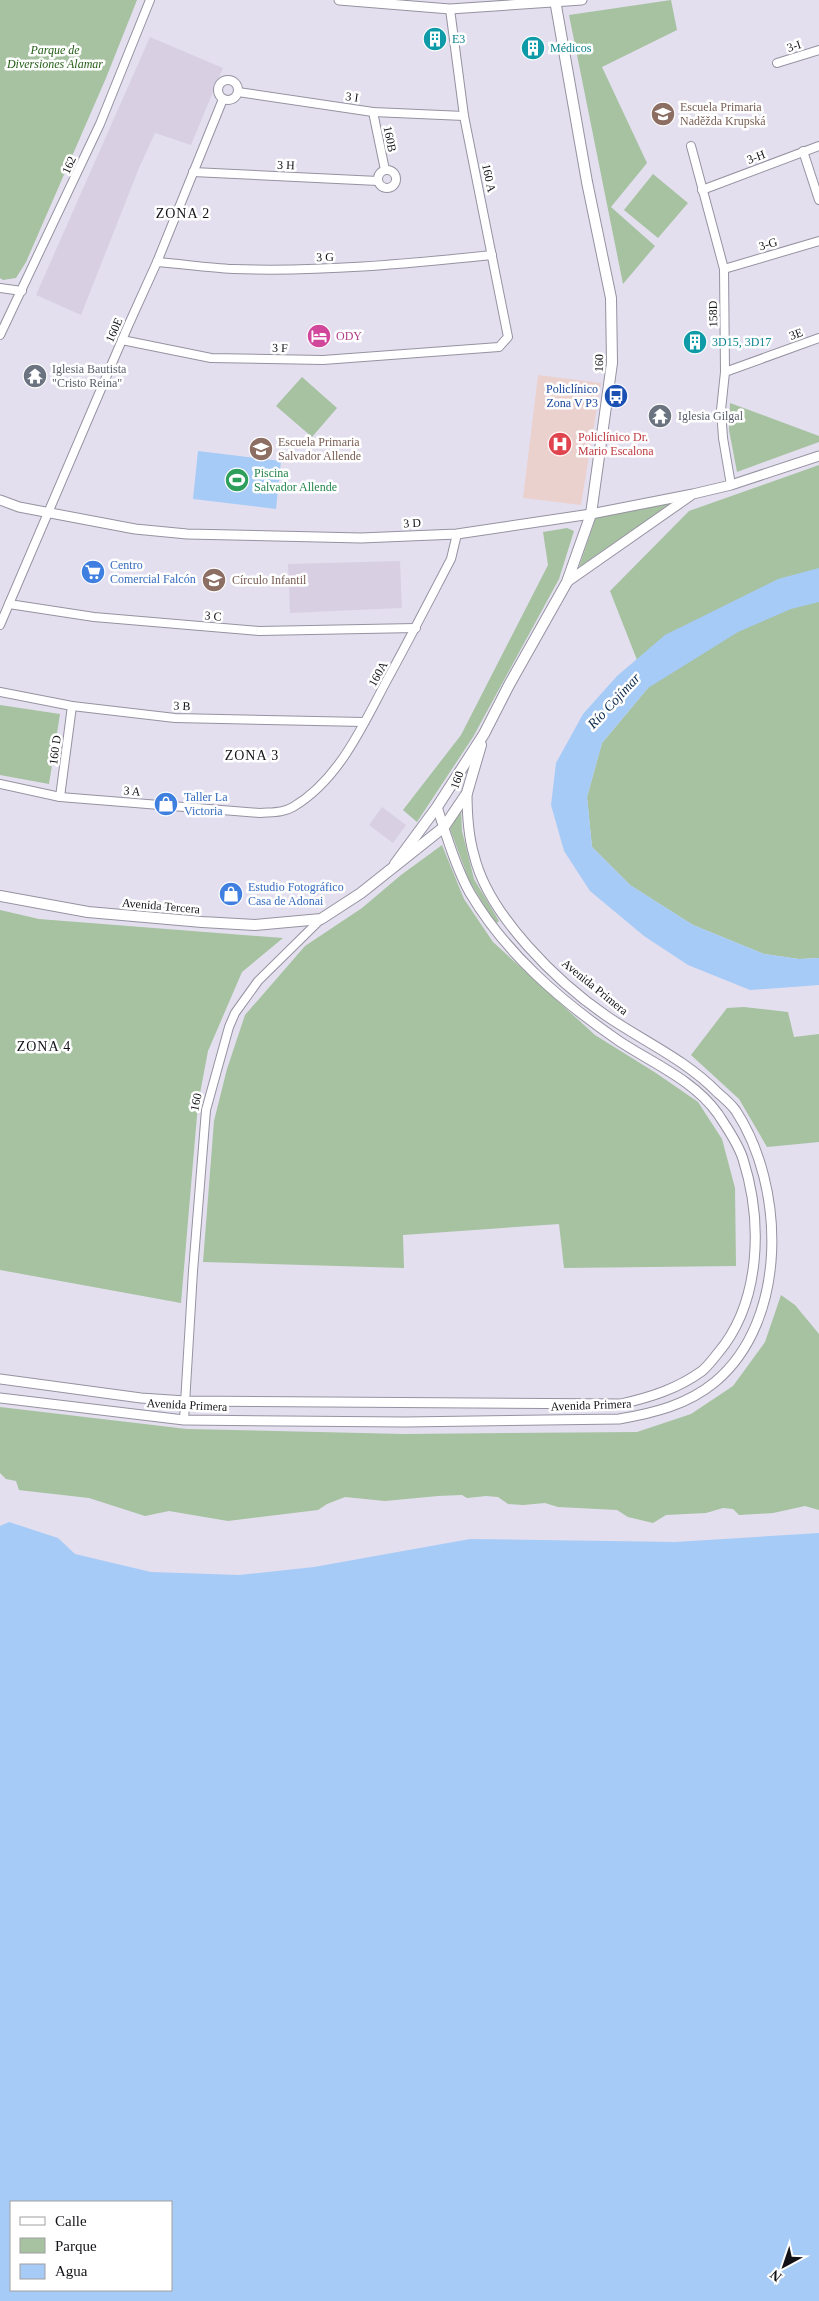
<svg xmlns="http://www.w3.org/2000/svg" width="819" height="2301" font-family="Georgia,serif">
	<style>
		.industrial { fill: #d9cfe3 }
		.medical { fill: #ebd1ce }
		.green { fill: #a6c2a0 }
		.water { fill: #a7cbf7; fill-rule: evenodd }
		.lines { fill: none; stroke-linecap: round; stroke-linejoin: round }
		.minor-casing { stroke: #9692a1; stroke-width: 10 }
		.tertiary-casing { stroke: #9692a1; stroke-width: 11 }
		.secondary-casing { stroke: #9692a1; stroke-width: 12 }
		.minor { stroke: #fff; stroke-width: 8 }
		.tertiary { stroke: #fff; stroke-width: 9 }
		.secondary { stroke: #fff; stroke-width: 10 }
		.labels { text-anchor: middle; dominant-baseline: central; stroke-width: 5; stroke-linejoin: round; paint-order: stroke }
		.culture-label { font-size: 12px; fill: #0d838f; stroke: #fff; text-anchor: start }
		.street-label { font-size: 12px; fill: #131217; stroke: #fff }
		.park-label { font-size: 12px; font-style: italic; fill: #235e15; stroke: #fff }
		.education-label { font-size: 12px; fill: #785e54; stroke: #fff; text-anchor: start }
		.hotel-label { font-size: 12px; fill: #b23c85; stroke: #fff; text-anchor: start }
		.worship-label { font-size: 12px; fill: #5b616d; stroke: #fff; text-anchor: start }
		.transit-label { font-size: 12px; fill: #164399; stroke: #fff; text-anchor: end }
		.health-label { font-size: 12px; fill: #be3a42; stroke: #fff; text-anchor: start }
		.leisure-label { font-size: 12px; fill: #27864d; stroke: #fff; text-anchor: start }
		.shop-label { font-size: 12px; fill: #366cbe; stroke: #fff; text-anchor: start }
		.neighbourhood-label { font-size: 14px; letter-spacing: 1px; fill: #131217; stroke: #fff }
		.water-label { font-size: 14px; font-style: italic; fill: #0b2a4c; stroke: #fff }
	</style>
	<rect width="100%" height="100%" fill="#e3dfef"/>
	<g class="industrial">
		<path d="M150 37 223 68 191 145 155 133 139 168 81 315 36 295Z"/>
		<path d="M400 561 402 608 290 613 288 564Z"/>
		<path d="M382 807 406 825 393 843 369 825Z"/>
	</g>
	<path class="medical" d="M538 375 601 383 581 505 523 498Z"/>
	<g class="green">
		<path d="M0 0H137L106 78 26 262 16 278 3 280 0 278Z"/>
		<path d="M671 0 677 30 602 67 647 163 611 207 655 246 623 284 569 15Z"/>
		<path d="M653 174 688 203 658 238 624 210Z"/>
		<path d="M302 377 337 408 312 437 276 406Z"/>
		<path d="M730 403 819 436V442L737 472 729 430Z"/>
		<path d="M819 465V958L799 959 764 954 693 925 630 885 592 847 587 797 602 743 648 688 610 591 689 511Z"/>
		<path d="M671 503 579 567 596 517Z"/>
		<path d="M567 528 574 531 559 579 473 737 417 822 403 810 461 735 548 565 543 532Z"/>
		<path d="M0 705 60 714 49 784 0 775Z"/>
		<path d="M461 809 462 831 474 879 499 921 495 924 469 880 450 829Z"/>
		<path d="M442 845 464 899 493 942 595 1035 656 1073 698 1102 722 1139 735 1188 736 1266 564 1268 559 1224 403 1235 404 1268 203 1262 214 1121 227 1069 245 1015 305 946 362 908 401 875Z"/>
		<path d="M0 910 39 919 283 938 242 972 208 1051 198 1104 181 1303 0 1270Z"/>
		<path d="M744 1007 788 1012 794 1037 819 1034V1142L767 1147 739 1099 691 1055 727 1008Z"/>
		<path d="M781 1295 795 1305 819 1334V1510L805 1506 773 1513 739 1515 733 1509 723 1508 706 1513 666 1515 653 1523 628 1517 617 1510 558 1507 545 1503 523 1505 508 1504 498 1497 486 1496 467 1498 462 1495 438 1496 385 1501 345 1497 327 1504 318 1510 228 1521 169 1511 145 1516 89 1498 27 1491 19 1490 16 1481 6 1479 0 1473V1407L187 1429 404 1434 637 1432 691 1414 733 1386 765 1342Z"/>
	</g>
	<g class="water">
		<path d="M198 451 281 461 276 509 193 499Z"/>
		<path d="M819 568V602L791 609 738 632 648 688 602 743 587 797 592 847 630 885 693 925 764 954 799 959 819 958V985L750 990 688 965 644 936 590 891 564 851 551 805 556 763 583 714 617 676 665 635 778 579Z"/>
		<path d="M9 1522 58 1538 75 1554 151 1572 239 1575 314 1567 470 1539 675 1542 819 1533V2301H0V1526ZM11 2202H171V2290H11Z"/>
	</g>
	<g class="lines">
		<g class="minor-casing">
			<g id="minor">
				<path d="M777 63 819 50"/>
				<circle cx="228" cy="90" r="10"/>
				<path d="M238 92 373 112 464 116"/>
				<path d="M373 112 385 170"/>
				<path d="M691 146 724 269 725 372 721 410 723 438 731 485"/>
				<path d="M803 151 819 200"/>
				<circle cx="387" cy="179" r="9"/>
				<path d="M193 172 378 181"/>
				<path d="M702 190 819 146"/>
				<path d="M157 262C183 264 208 268 233 269 320 272 406 264 492 255"/>
				<path d="M724 269 819 241"/>
				<path d="M0 288 22 291"/>
				<path d="M0 335 100 124 150 0"/>
				<path d="M122 340 211 358 323 360 499 347 508 337 464 116 450 9"/>
				<path d="M725 372 819 338"/>
				<path d="M9 604 94 617 259 631 416 628"/>
				<path d="M0 625 128 326 157 262 223 99"/>
				<path d="M0 692 72 706 175 718 364 722"/>
				<path d="M0 784 60 797 260 813C272 812 283 813 293 807 339 780 363 725 387 680 409 640 430 599 451 559L457 534"/>
				<path d="M60 797 72 706"/>
				<path d="M184 1420 193 1271 206 1110 229 1027 235 1013 258 981 321 919"/>
			</g>
		</g>
		<g class="tertiary-casing">
			<g id="tertiary">
				<path d="M339 0 450 9 582 0"/>
				<path d="M0 500 19 507 135 529 187 534 361 538 457 534 591 514 693 494 731 485 819 456"/>
				<path d="M567 582 690 496"/>
				<path d="M0 1379 141 1398 185 1401 621 1404C651 1397 677 1389 702 1371 708 1366 713 1359 718 1353 761 1302 763 1222 743 1159 738 1143 727 1128 718 1114 694 1080 652 1063 619 1041 561 1001 506 954 470 893 456 868 446 834 437 807"/>
				<path d="M0 1398 184 1420 405 1422 619 1419C654 1413 687 1405 715 1382 789 1320 785 1186 736 1111 731 1104 724 1098 718 1093 686 1060 645 1042 608 1017 558 983 488 915 474 855 468 835 467 813 467 793"/>
			</g>
		</g>
		<g class="secondary-casing">
			<g id="secondary">
				<path d="M395 864 437 807 484 734 509 685 567 582 591 514 612 363 611 298 587 182 555 0"/>
				<path d="M0 896 88 912 202 922 255 925 321 919 361 893 444 827 467 793 481 745"/>
			</g>
		</g>
		<use href="#minor" class="minor"/>
		<use href="#tertiary" class="tertiary"/>
		<use href="#secondary" class="secondary"/>
	</g>
	<defs>
		<g id="building-disc" transform="scale(1.25)"><circle r="9.5" fill="#0f9aa8" stroke="#fff"/><path d="M-4-6H4V6H1V3H-1V6H-4ZM-2.5-4.3h1.7v1.8h-1.7ZM.8-4.3h1.7v1.8H.8ZM-2.5-1h1.7V.8h-1.7ZM.8-1h1.7V.8H.8Z" fill="#fff"/></g>
		<g id="school-disc" transform="scale(1.25)"><circle r="9.5" fill="#8d6e63" stroke="#fff"/><path d="M0-5L7-2L0 1L-7-2ZM-4 1L0 2.5L4 1V4Q0 6-4 4Z" fill="#fff"/></g>
		<g id="hotel-disc" transform="scale(1.25)"><circle r="9.5" fill="#d1479c" stroke="#fff"/><path d="M-6-4.5h1.5V1H6V5H4.5V3h-9V5H-6ZM-4 0a1.8 1.8 0 1 1 3.6 0ZM.5 0V-2.5h3Q6-2.5 6 0Z" fill="#fff"/></g>
		<g id="temple-disc" transform="scale(1.25)"><circle r="9.5" fill="#6b7280" stroke="#fff"/><path d="M0-6L5-2H3V0L6.5 2.5H4V6H1.5V3h-3V6H-4V2.5H-6.5L-3 0V-2H-5Z" fill="#fff"/></g>
		<g id="bus-disc" transform="scale(1.25)"><circle r="9.5" fill="#1a4fb4" stroke="#fff"/><path d="M-5-6H5V4H4V6H2V4H-2V6H-4V4H-5ZM-3.5-4V0h7V-4ZM-3.5 1.2v1.5H-2V1.2ZM2 1.2v1.5H3.5V1.2Z" fill="#fff"/></g>
		<g id="hospital-disc" transform="scale(1.25)"><circle r="9.5" fill="#e0444e" stroke="#fff"/><path d="M-5-5h3v3.5h4V-5h3V5h-3V1.5h-4V5h-3Z" fill="#fff"/></g>
		<g id="stadium-disc" transform="scale(1.25)"><circle r="9.5" fill="#2e9e5b" stroke="#fff"/><path d="M0-5a6.5 5 0 1 0 0 10a6.5 5 0 1 0 0-10ZM-3.5-1.8h7v3.6h-7Z" fill="#fff"/></g>
		<g id="supermarket-disc" transform="scale(1.25)"><circle r="9.5" fill="#3f7fe0" stroke="#fff"/><path d="M-6-5.5h2.5l.6 2H6L4.5 2H-2.5L-4.4-4H-6ZM-1.5 3.2a1.3 1.3 0 1 0 .1 0ZM3 3.2a1.3 1.3 0 1 0 .1 0Z" fill="#fff"/></g>
		<g id="shop-disc" transform="scale(1.25)"><circle r="9.5" fill="#3f7fe0" stroke="#fff"/><path d="M-5-2.5h2.3a2.7 3.5 0 0 1 5.4 0H5L5.5 6h-11ZM-1.5-2.5h3a1.5 2.3 0 0 0-3 0Z" fill="#fff"/></g>
	</defs>
	<g fill-rule="evenodd">
		<use href="#building-disc" x="435" y="39"/>
		<use href="#building-disc" x="533" y="48"/>
		<use href="#school-disc" x="663" y="114"/>
		<use href="#hotel-disc" x="319" y="336"/>
		<use href="#building-disc" x="695" y="342"/>
		<use href="#temple-disc" x="35" y="376"/>
		<use href="#bus-disc" x="616" y="396"/>
		<use href="#temple-disc" x="660" y="416"/>
		<use href="#hospital-disc" x="560" y="444"/>
		<use href="#school-disc" x="261" y="449"/>
		<use href="#stadium-disc" x="237" y="480"/>
		<use href="#supermarket-disc" x="93" y="572"/>
		<use href="#school-disc" x="214" y="580"/>
		<use href="#shop-disc" x="166" y="804"/>
		<use href="#shop-disc" x="231" y="894"/>
	</g>
	<g class="labels">
		<g class="culture-label">
			<text x="452" y="39">E3</text>
			<text x="550" y="48">Médicos</text>
			<text x="712" y="342">3D15, 3D17</text>
		</g>
		<g class="street-label">
			<text transform="translate(794 46) rotate(-18)">3-I</text>
			<text transform="translate(352 97) rotate(8)">3 I</text>
			<text transform="translate(390 139) rotate(79)">160B</text>
			<text transform="translate(756 157) rotate(-21)">3-H</text>
			<text transform="translate(69 165) rotate(-66)">162</text>
			<text transform="translate(286 165) rotate(2)">3 H</text>
			<text transform="translate(489 178) rotate(78)">160 A</text>
			<text transform="translate(768 244) rotate(-17)">3-G</text>
			<text transform="translate(325 257) rotate(-1)">3 G</text>
			<text transform="translate(713 314) rotate(-91)">158D</text>
			<text transform="translate(114 330) rotate(-66)">160E</text>
			<text transform="translate(796 334) rotate(-20)">3E</text>
			<text transform="translate(280 348) rotate(1)">3 F</text>
			<text transform="translate(599 363) rotate(-88)">160</text>
			<text transform="translate(412 523) rotate(-3)">3 D</text>
			<text transform="translate(213 616) rotate(5)">3 C</text>
			<text transform="translate(378 674) rotate(-61)">160A</text>
			<text transform="translate(182 706) rotate(3)">3 B</text>
			<text transform="translate(55 750) rotate(-82)">160 D</text>
			<text transform="translate(457 780) rotate(-71)">160</text>
			<text transform="translate(132 791) rotate(5)">3 A</text>
			<text transform="translate(161 906) rotate(5)">Avenida Tercera</text>
			<text transform="translate(595 987) rotate(39)">Avenida Primera</text>
			<text transform="translate(196 1102) rotate(-78)">160</text>
			<text transform="translate(187 1405) rotate(3)">Avenida Primera</text>
			<text transform="translate(591 1405) rotate(-2)">Avenida Primera</text>
		</g>
		<g class="park-label">
			<text x="55" y="50">Parque de<tspan x="55" dy="14">Diversiones Alamar</tspan></text>
		</g>
		<g class="education-label">
			<text x="680" y="107">Escuela Primaria<tspan x="680" dy="14">Naděžda Krupská</tspan></text>
			<text x="278" y="442">Escuela Primaria<tspan x="278" dy="14">Salvador Allende</tspan></text>
			<text x="232" y="580">Círculo Infantil</text>
		</g>
		<g class="hotel-label">
			<text x="336" y="336">ODY</text>
		</g>
		<g class="worship-label">
			<text x="52" y="369">Iglesia Bautista<tspan x="52" dy="14">"Cristo Reina"</tspan></text>
			<text x="678" y="416">Iglesia Gilgal</text>
		</g>
		<g class="transit-label">
			<text x="598" y="389">Policlínico<tspan x="598" dy="14">Zona V P3</tspan></text>
		</g>
		<g class="health-label">
			<text x="578" y="437">Policlínico Dr.<tspan x="578" dy="14">Mario Escalona</tspan></text>
		</g>
		<g class="leisure-label">
			<text x="254" y="473">Piscina<tspan x="254" dy="14">Salvador Allende</tspan></text>
		</g>
		<g class="shop-label">
			<text x="110" y="565">Centro<tspan x="110" dy="14">Comercial Falcón</tspan></text>
			<text x="184" y="797">Taller La<tspan x="184" dy="14">Victoria</tspan></text>
			<text x="248" y="887">Estudio Fotográfico<tspan x="248" dy="14">Casa de Adonai</tspan></text>
		</g>
		<g class="neighbourhood-label">
			<text x="183" y="213">ZONA 2</text>
			<text x="252" y="755">ZONA 3</text>
			<text x="44" y="1046">ZONA 4</text>
		</g>
		<g class="water-label">
			<text transform="translate(614 701) rotate(-47)">Río Cojímar</text>
		</g>
	</g>
	<rect x="10" y="2201" width="162" height="90" fill="#ffffff" stroke="#a1a0a2"/>
	<rect x="20" y="2217" width="25" height="8" fill="#ffffff" stroke="#a1a0a2"/>
	<text x="55" y="2226" font-size="15" fill="#131217">Calle</text>
	<rect x="20" y="2238" width="25" height="15" fill="#a6c2a0" stroke="#a1a0a2"/>
	<text x="55" y="2251" font-size="15" fill="#131217">Parque</text>
	<rect x="20" y="2264" width="25" height="15" fill="#a7cbf7" stroke="#a1a0a2"/>
	<text x="55" y="2276" font-size="15" fill="#131217">Agua</text>
	<g transform="translate(784 2266) rotate(220)" stroke="#ffffff" stroke-width="4" paint-order="stroke">
	<path d="M0-4L9 19L0 12L-9 19Z" fill="#131217"/>
	<text y="-8" font-size="14" font-weight="bold" text-anchor="middle" fill="#131217">N</text>
	</g>
</svg>
